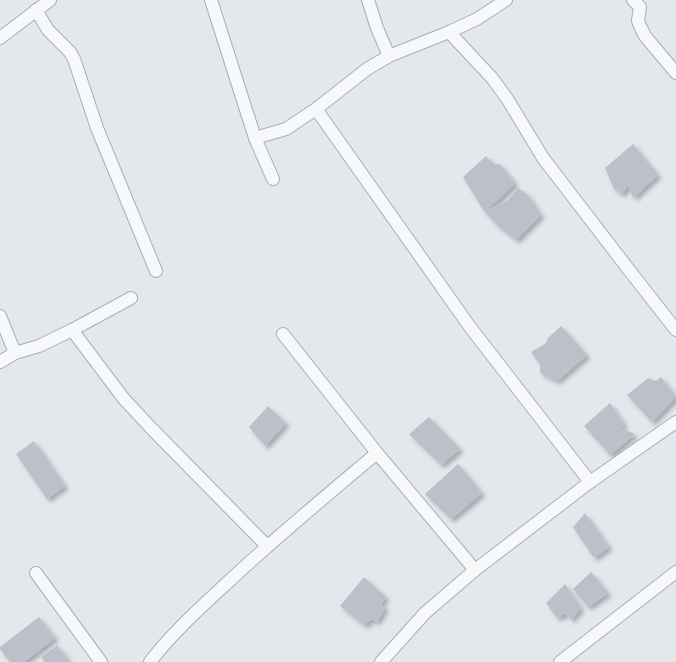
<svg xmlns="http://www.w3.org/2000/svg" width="676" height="662" font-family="Raleway,sans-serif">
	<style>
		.building { fill: #bbc0ca; filter: url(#shadow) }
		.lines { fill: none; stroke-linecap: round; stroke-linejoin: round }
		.minor-casing { stroke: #a9aeb7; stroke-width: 14 }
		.minor { stroke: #f7f8fa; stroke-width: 12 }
	</style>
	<defs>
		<filter id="shadow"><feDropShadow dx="3.5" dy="3.5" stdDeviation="2" flood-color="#0004"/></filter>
	</defs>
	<rect width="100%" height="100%" fill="#e4e7ec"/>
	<g class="building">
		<path d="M633 144 658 175 633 198 628 185 622 194 614 189 605 168Z"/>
		<path d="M486 156 495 165 500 164 515 183 498 200 484 211 463 177Z"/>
		<path d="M518 188 528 195 541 215 516 240 497 225 484 211 507 201Z"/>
		<path d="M561 326 587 355 557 381 540 373V364L531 352 545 344 548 338Z"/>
		<path d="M661 377 676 397 652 422 627 395 648 378 656 381Z"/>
		<path d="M610 403 624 424 621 428 635 434 610 455 584 426Z"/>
		<path d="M268 406 286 423 265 446 249 427Z"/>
		<path d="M429 417 460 449 441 465 409 434Z"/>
		<path d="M34 441 65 486 47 499 16 454Z"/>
		<path d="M458 464 482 493 451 519 425 494Z"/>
		<path d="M585 513 609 547 594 558 573 527Z"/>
		<path d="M591 572 608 593 588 607 573 589Z"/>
		<path d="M364 577 386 597 381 604 385 608 377 622 372 619 364 625 340 606Z"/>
		<path d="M565 584 581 608 571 620 566 613 557 618 546 603Z"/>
		<path d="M39 617 55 638 24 662H10L0 649V647Z"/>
		<path d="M57 645 70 662H45L41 657Z"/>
	</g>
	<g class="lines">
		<g class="minor-casing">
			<g id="minor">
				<path d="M211 0 255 138 273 179"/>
				<path d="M368 0 377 28 389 56"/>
				<path d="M633 0 640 7 638 21 641 28 645 36 676 73"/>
				<path d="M36 10 48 30 70 52 74 59 97 128 156 271"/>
				<path d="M449 32 492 78 508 100 543 158 629 270 676 330"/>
				<path d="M0 38 50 0"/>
				<path d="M316 109 470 327 590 482"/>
				<path d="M255 138 286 129 316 109 367 69 389 56 449 32 477 19 506 0"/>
				<path d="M0 316 15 353"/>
				<path d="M72 330 124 399 152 429 267 546"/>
				<path d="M283 334 377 453 475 570"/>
				<path d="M0 362 15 353 39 346 72 330 131 298"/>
				<path d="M36 573 101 662"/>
				<path d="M150 662C172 633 200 608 227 583 275 538 326 496 377 453"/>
				<path d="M381 662 425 613 475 570 590 482 676 422"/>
				<path d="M560 662 676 572"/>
			</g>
		</g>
		<use href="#minor" class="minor"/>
	</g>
</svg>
